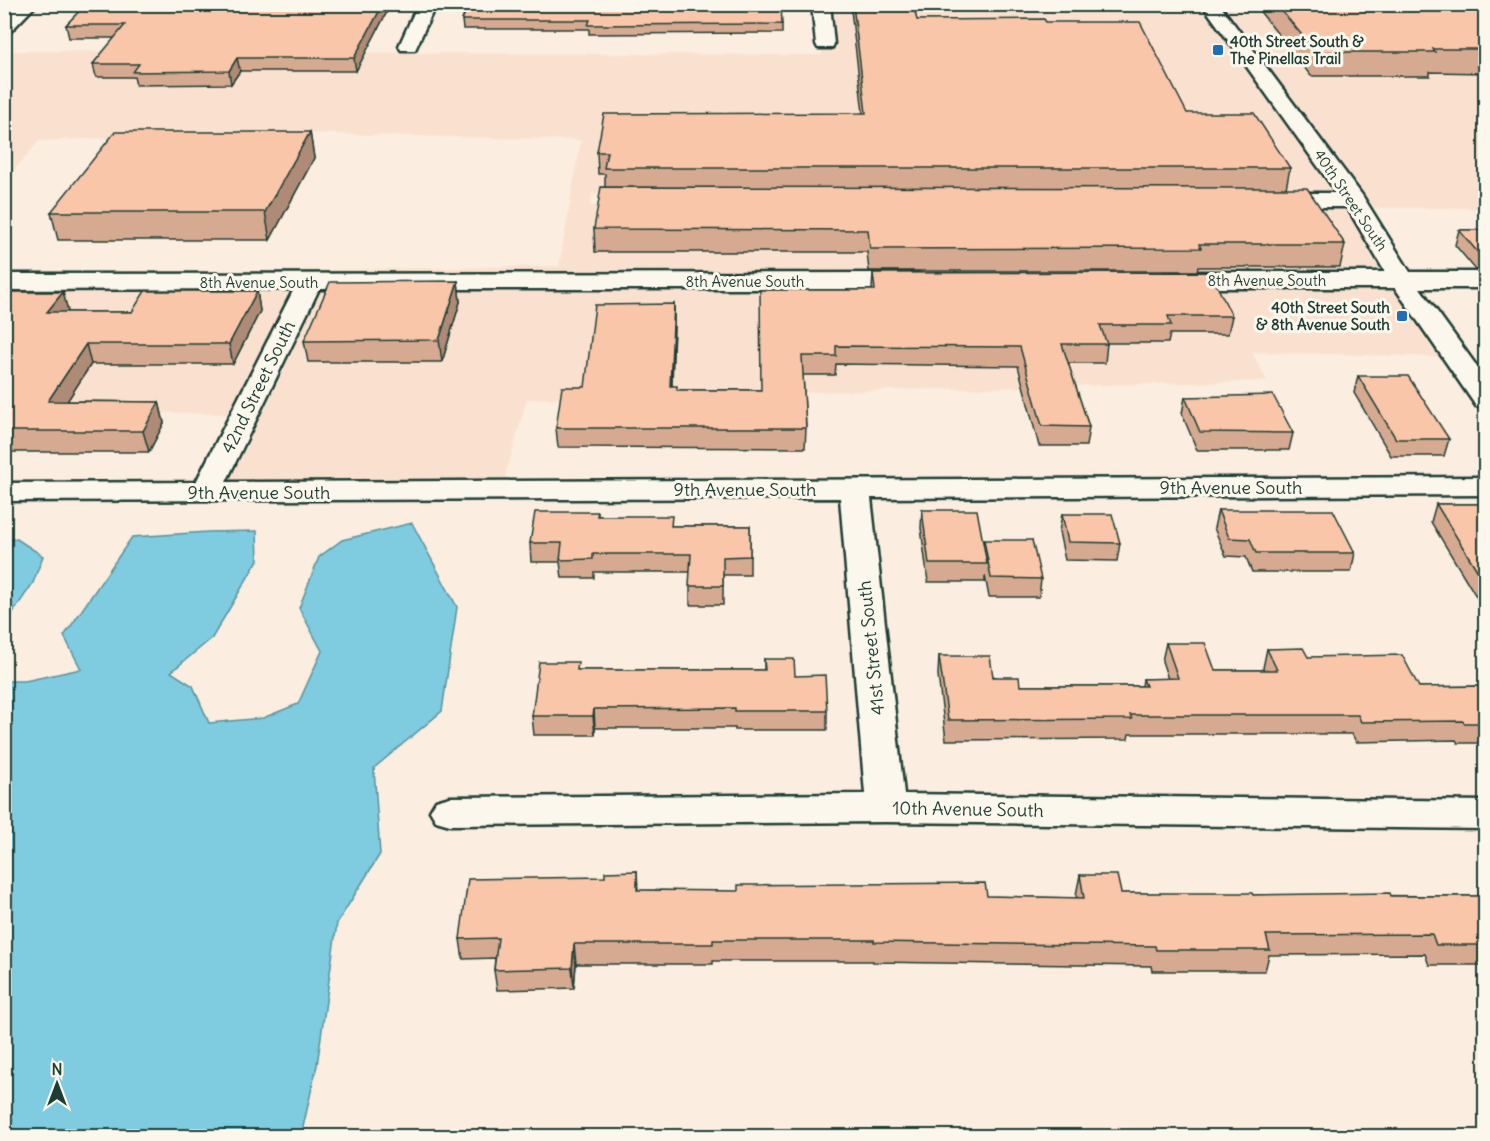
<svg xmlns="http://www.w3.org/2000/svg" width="1490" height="1141" font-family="Delius,sans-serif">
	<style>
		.built { fill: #fae1cf }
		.water { fill: #7fcbdf; stroke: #59929b; stroke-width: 1.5 }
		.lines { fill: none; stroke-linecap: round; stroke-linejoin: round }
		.minor-casing { stroke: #1f3d34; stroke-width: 5 }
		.minor { fill: #fbf7ec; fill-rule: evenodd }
		.wall { fill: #d6aa91; stroke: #1f3d34; stroke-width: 1.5 }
		.shaded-wall { fill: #ae8b76; stroke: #1f3d34; stroke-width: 1.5 }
		.building { fill: #f9c6a9; stroke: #1f3d34; stroke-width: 1.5 }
		.poi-dot { fill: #1f6fb2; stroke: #fbf7ec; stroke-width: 2 }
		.labels { text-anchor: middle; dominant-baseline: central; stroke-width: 6; stroke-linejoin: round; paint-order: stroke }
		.far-poi-label { font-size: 15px; font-weight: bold; fill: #1f3d34; stroke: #fbf7ec; text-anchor: start }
		.far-street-label { font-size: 15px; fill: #1f3d34; stroke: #fbf7ec }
		.street-label { font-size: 18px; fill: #1f3d34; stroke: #fbf7ec }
	</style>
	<rect width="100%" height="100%" fill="#fbeddf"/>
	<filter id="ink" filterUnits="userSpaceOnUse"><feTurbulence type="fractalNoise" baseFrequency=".0167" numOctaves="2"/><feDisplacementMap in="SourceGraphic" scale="12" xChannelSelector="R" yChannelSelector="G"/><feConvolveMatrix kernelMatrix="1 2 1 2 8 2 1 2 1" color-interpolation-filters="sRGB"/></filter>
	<g filter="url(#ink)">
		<g class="built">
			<path d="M831 5H1200L1337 194H592L590 206H1345L1383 273 44 275 559 266 581 140 249 132 39 141 5 181V51L822 55V48H836Z"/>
			<path d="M1220 5H1485V208H1372Z"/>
			<path d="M1393 287 1440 357 1252 352 1267 381 527 399 504 480 229 482 321 290Z"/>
			<path d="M4 289 292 290 229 414 99 411 5 413Z"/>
		</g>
		<g class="water">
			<path d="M412 523 457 607 442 711 374 768 380 854 337 923 317 1065 301 1136H5V681H25L81 669 64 636 132 537 208 532 257 531 258 560 212 638 171 672 193 686 209 723 263 718 298 704 322 651 299 608 319 557 342 540Z"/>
			<path d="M5 539H17L43 556 33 583 5 624Z"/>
		</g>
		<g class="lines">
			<g class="minor-casing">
				<g id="minor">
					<path d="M18 4H37L10 32 4 33V18Z"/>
					<path d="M418 4H436L415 50H401L399 46Z"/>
					<path d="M812 4H830L834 44 832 48H818L816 44Z"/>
					<path d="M1202 4H1219L1362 195 1410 272H1486V288H1420L1486 379V408L1476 406 1395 288H1169L1160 285 1156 280 1160 275 1169 272H1385L1347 207H1272L1264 205 1261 200 1264 195 1272 193H1337Z"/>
					<path d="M917 273 926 276 930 281 926 286 917 289H319L226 482 1486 477V495L871 498 904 794 1486 801V829L886 822 450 825 436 821 430 811 436 801 450 797 865 794 840 498 4 501V483L196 482 294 289 4 290V274Z"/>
				</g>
			</g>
			<use href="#minor" class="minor"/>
		</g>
		<g class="wall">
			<path d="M86 4H391L356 71H240L231 84 136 85 134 77H96L93 64 115 38H69L66 25Z"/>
			<path d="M469 4 782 24V33L589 34V29H463L462 20Z"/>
			<path d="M851 4 917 20 1046 22 1187 113 1290 168 1286 188 1345 244 1340 267H1198L1197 271H869L867 252H595L594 229 605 187V174H598L597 152 863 113 851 10Z"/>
			<path d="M1259 4H1485V73L1430 72V76H1311L1258 9Z"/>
			<path d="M310 132 314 158 270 240H58L51 212Z"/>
			<path d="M1459 230H1485V270H1476L1455 245Z"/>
			<path d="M873 273 1232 316 1228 334H1170L1168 343H1107L1105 363H1068L1089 427 1086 446H1039L1018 366 836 364 835 375H803L806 428 805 448 558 447 556 428 585 387 674 304V323L672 386 677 390H761L872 290Z"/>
			<path d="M458 281 460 302 442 362H308L304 341Z"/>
			<path d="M257 291 260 311 233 364H91L67 401 159 402 164 423 149 452H4V292H63L67 312H132Z"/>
			<path d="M1358 376 1449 439 1444 456H1391L1354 393Z"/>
			<path d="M1185 397 1293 433 1289 450H1197L1182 414Z"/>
			<path d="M1436 504H1485V611L1431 522Z"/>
			<path d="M922 510 983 546 984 540 1041 579 1039 597H989L985 576V582H928L921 528Z"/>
			<path d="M1218 510 1355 553 1351 572H1252L1246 557 1226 556 1214 528Z"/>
			<path d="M598 512V516L672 526H750V575H723V605H690V572H594V578H562L560 562H531L530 543Z"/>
			<path d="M1062 514 1120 543 1117 561 1065 560 1059 532Z"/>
			<path d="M1166 643 1215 670H1264L1263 668 1267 649 1308 657 1419 687 1485 686V743H1458L1456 740 1356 742 1352 734H1129L1128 739 946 740 938 675 939 656 1020 686H1142L1143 679H1168L1162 661Z"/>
			<path d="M764 659 795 676 827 711V730H735V728H595V735H534L532 716 579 670H764Z"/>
			<path d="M637 871 638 890 1077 898 1076 895 1080 875 1121 893 1253 895 1478 896 1484 880H1485V965H1429L1425 954 1269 955 1265 971H1152L1151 966 873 962V961H713V964H576L574 988 497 990 494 970 495 958 463 959 460 939 605 877Z"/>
		</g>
		<g class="shaded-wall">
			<path d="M383 4H391L356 71 354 58Z"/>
			<path d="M237 58 240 71 231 84 229 71Z"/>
			<path d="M310 132 314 158 270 240 265 212Z"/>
			<path d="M458 281 460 302 442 362 439 340Z"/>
			<path d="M257 291 260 311 233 364 229 344Z"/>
			<path d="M63 292 68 311 52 331 47 312Z"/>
			<path d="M674 304V323L671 406 670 386Z"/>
			<path d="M86 344 91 364 54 422 48 401Z"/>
			<path d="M159 402 164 423 149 452 143 431Z"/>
			<path d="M594 709 595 728V735L593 716Z"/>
			<path d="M574 944 576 964 574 988 572 968Z"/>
		</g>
		<g class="building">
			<path d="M86 4H383L354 58H237L229 71 133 72 139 64H93L125 25H66Z"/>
			<path d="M469 4H781L782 24 588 25 590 20H462Z"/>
			<path d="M853 4H913L917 20 1044 19 1046 22H1140L1187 113H1254L1290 168H604L607 152H597L604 114 866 113Z"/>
			<path d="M1276 4H1485V49H1433L1435 52H1316Z"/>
			<path d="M115 132H310L265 212H51Z"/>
			<path d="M601 187 1307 188 1345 244H1199L1201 248 870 249 868 230 594 229Z"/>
			<path d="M1459 230H1485V255H1480Z"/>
			<path d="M1210 272 1232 316H1168L1171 325H1100L1107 344H1062L1089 427 1042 426 1020 347 836 346V356H802L806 428H556L562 387H585L595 305 674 304 670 386H677V390H761L760 290H875L873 273Z"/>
			<path d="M458 281 439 340 304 341 330 282Z"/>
			<path d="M145 291H257L229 344H86L48 401 159 402 143 431H4V292H63L47 312H132Z"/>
			<path d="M1358 376H1408L1449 439H1396Z"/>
			<path d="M1273 395 1293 433 1200 432 1185 397Z"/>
			<path d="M1436 504H1485V583Z"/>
			<path d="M922 510H977L987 564H929Z"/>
			<path d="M1218 510H1333L1355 553H1256L1250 539 1229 538Z"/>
			<path d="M535 512H598L597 516H672L671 526H750V556L723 557V586H689L691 554H593V559L560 560 562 543H530Z"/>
			<path d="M1062 514H1112L1120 543 1068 542Z"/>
			<path d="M984 540H1032L1041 579 991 578Z"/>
			<path d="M1166 643H1205L1215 670H1277L1267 649 1303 648 1308 657 1402 655 1419 687 1485 686V723H1464L1463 721 1361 722 1358 715H1130L1132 719 948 720 939 656H990L993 677H1019L1020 686H1146L1143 679 1178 678Z"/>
			<path d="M764 659H794L795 676 825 675 827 711H735V708L594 709 593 716H532L539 662H578L577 670H765Z"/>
			<path d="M637 871V890L738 891V885L985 883 987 896 1084 898 1080 875H1117L1121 893H1252L1253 895 1390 893 1391 896H1485V945H1436L1432 934 1266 935 1270 950H1156L1155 946 874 942V940H713V944H574L572 968 494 970 498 938 460 939 468 879 605 877V872Z"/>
		</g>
	</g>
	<g class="poi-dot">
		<rect x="1212" y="44" width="12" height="12" rx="3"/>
		<rect x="1396" y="310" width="12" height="12" rx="3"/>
	</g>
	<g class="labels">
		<g class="far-poi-label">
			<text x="1230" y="41">40th Street South &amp;<tspan x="1230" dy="17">The Pinellas Trail</tspan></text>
			<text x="1390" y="307" text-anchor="end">40th Street South<tspan x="1390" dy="17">&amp; 8th Avenue South</tspan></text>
		</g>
		<g class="far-street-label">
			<text transform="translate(1351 200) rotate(56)">40th Street South</text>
			<text x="1267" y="280">8th Avenue South</text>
			<text x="745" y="281">8th Avenue South</text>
			<text x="259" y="282">8th Avenue South</text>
		</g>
		<g class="street-label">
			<text transform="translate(258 387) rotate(-64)">42nd Street South</text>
			<text x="1231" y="487">9th Avenue South</text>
			<text x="745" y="489">9th Avenue South</text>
			<text x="259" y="492">9th Avenue South</text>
			<text transform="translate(871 648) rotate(-96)">41st Street South</text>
			<text transform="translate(968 809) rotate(1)">10th Avenue South</text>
		</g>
	</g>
	<rect width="1490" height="1141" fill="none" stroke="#fbf7ec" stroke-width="24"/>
	<rect x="12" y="12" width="1466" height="1117" fill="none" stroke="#1f3d34" stroke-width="2" filter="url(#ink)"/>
	<g transform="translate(57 1084)" stroke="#fbf7ec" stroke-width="4.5" paint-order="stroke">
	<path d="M0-4.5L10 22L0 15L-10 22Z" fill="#1f3d34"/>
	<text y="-9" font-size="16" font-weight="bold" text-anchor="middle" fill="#1f3d34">N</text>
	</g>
</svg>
